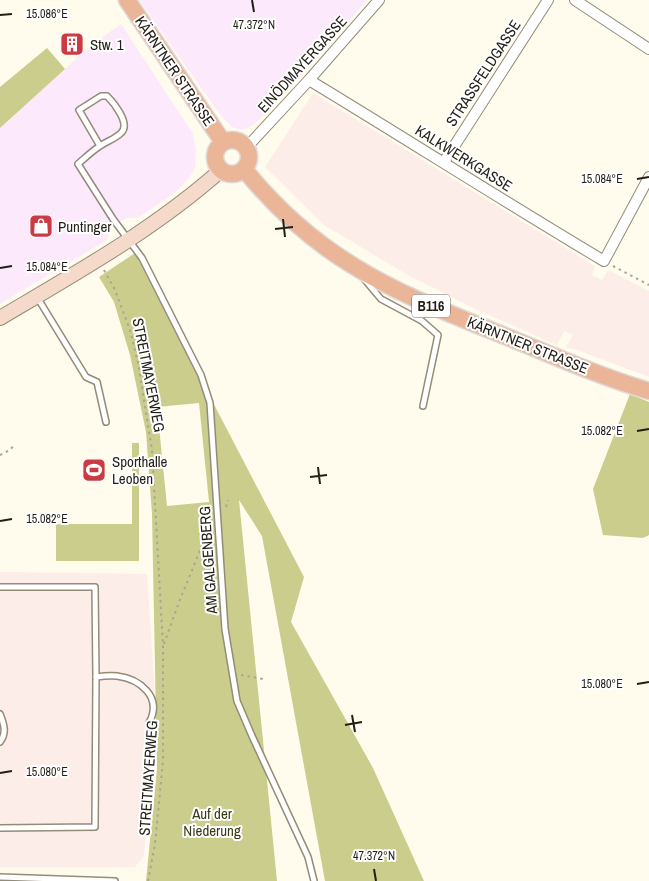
<svg xmlns="http://www.w3.org/2000/svg" width="649" height="881" font-family="'Archivo Narrow',sans-serif">
	<style>
		.commercial { fill: #fceafc }
		.industrial { fill: #fdede9 }
		.green { fill: #cbcd8c; fill-rule: evenodd }
		.lines { fill: none; stroke-linecap: round; stroke-linejoin: round }
		.service-casing { stroke: #938c78; stroke-width: 8 }
		.minor-casing { stroke: #938c78; stroke-width: 12 }
		.secondary-casing { stroke: #938c78; stroke-width: 16 }
		.primary-casing { stroke: #dcdbda; stroke-width: 19 }
		.path { stroke: #a9a599; stroke-width: 2; stroke-dasharray: 2.5 4; stroke-linecap: butt }
		.service { stroke: #fff; stroke-width: 5 }
		.minor { stroke: #fff; stroke-width: 10 }
		.secondary { stroke: #f5dacb; stroke-width: 14 }
		.primary { stroke: #ebb598; stroke-width: 16 }
		.ticks { fill: none; stroke: #221f17; stroke-width: 2 }
		.labels { text-anchor: middle; dominant-baseline: central; stroke-width: 4; stroke-linejoin: round; paint-order: stroke }
		.shield { fill: #fff; stroke: #64625d; stroke-width: 1 }
		.shield-label { font-size: 14px; font-weight: bold; fill: #221f17 }
		.poi-label { font-size: 15px; fill: #221f17; stroke: #fff; text-anchor: start }
		.street-label { font-size: 15px; fill: #221f17; stroke: #fff }
		.park-label { font-size: 15px; fill: #393a17; stroke: #fff }
		.ticks-label { font-size: 12px; text-anchor: middle; fill: #221f17; stroke: #fff; stroke-width: 4; stroke-linejoin: round; paint-order: stroke }
	</style>
	<rect width="100%" height="100%" fill="#fffbed"/>
	<g class="commercial">
		<path d="M139 0H367L296 81 259 120 248 128 241 130 232 127 219 113Z"/>
		<path d="M121 24 193 134 196 151 195 167 190 177 180 188 170 196 138 218H127L121 221 110 230 107 240 0 304V128L90 46Z"/>
	</g>
	<g class="industrial">
		<path d="M313 93 595 266 592 275 602 280 608 270 649 291V377L580 351 566 347 573 335 564 331 557 345 471 307 406 274 324 225 265 167Z"/>
		<path d="M0 572 147 574 156 710 144 856 135 867H0Z"/>
	</g>
	<g class="green">
		<path d="M47 48 65 69 0 128V87Z"/>
		<path d="M135 253 304 577 291 622 373 768 424 881H325L262 536 239 500 277 881H146L157 769 152 514 146 432 130 355 114 302 99 277ZM199 403 209 502 167 506 157 407Z"/>
		<path d="M630 394 649 402V535L643 538 603 535 593 489Z"/>
		<path d="M132 443H139V561H56V524H132Z"/>
	</g>
	<g class="lines">
		<g class="service-casing">
			<g id="service">
				<path d="M100 146 79 110 101 96H107C114 103 131 124 121 133 115 139 107 141 100 146 92 151 85 158 78 164L113 219 142 258 201 375 210 403 225 629 237 701 252 736 308 857 314 881"/>
				<path d="M365 280 381 299 422 321 438 335 423 406"/>
				<path d="M37 297 86 377 97 382 106 422"/>
				<path d="M0 587H95L96 677 95 827 0 828"/>
				<path d="M96 677C103 676 110 675 117 676 140 679 163 697 149 723"/>
				<path d="M0 714C4 724 7 733 0 742"/>
				<path d="M0 877 115 881"/>
			</g>
		</g>
		<g class="minor-casing">
			<g id="minor">
				<path d="M575 0 649 49"/>
				<path d="M309 80C408 140 505 202 604 261L649 177"/>
				<path d="M247 147 309 80 379 0"/>
				<path d="M444 162 548 0"/>
			</g>
		</g>
		<g class="secondary-casing">
			<path id="secondary" d="M0 318C76 273 155 229 221 170"/>
		</g>
		<g class="primary-casing">
			<g id="primary">
				<path d="M127 0 223 142"/>
				<circle cx="232" cy="157" r="17"/>
				<path d="M244 169C274 206 311 240 352 265 401 296 456 316 510 338 556 357 602 377 649 391"/>
			</g>
		</g>
		<g class="path">
			<path d="M613 266 649 285"/>
			<path d="M104 270 115 290 130 330 138 363 152 450 163 646V761L155 844 148 881"/>
			<path d="M0 455 10 450 15 444"/>
			<path d="M226 507 228 500"/>
			<path d="M164 644 179 602 208 531 211 529"/>
			<path d="M241 675 263 679"/>
		</g>
		<use href="#service" class="service"/>
		<use href="#minor" class="minor"/>
		<use href="#secondary" class="secondary"/>
		<use href="#primary" class="primary"/>
	</g>
	<path class="ticks" d="M252 0 254 12M0 15 12 14M637 179 649 177M283 219 285 237M275 229 293 227M0 268 12 266M637 431 649 429M318 467 320 484M310 477 327 475M0 521 12 519M637 684 649 682M352 715 355 732M345 725 362 722M0 773 12 771M374 869 376 881"/>
	<defs>
		<g id="building-square" transform="scale(1.25)"><rect x="-9" y="-9" width="18" height="18" rx="4" fill="#cb3b43" stroke="#fff"/><path d="M-4-6H4V6H1V3H-1V6H-4ZM-2.5-4.3h1.7v1.8h-1.7ZM.8-4.3h1.7v1.8H.8ZM-2.5-1h1.7V.8h-1.7ZM.8-1h1.7V.8H.8Z" fill="#fff"/></g>
		<g id="shop-square" transform="scale(1.25)"><rect x="-9" y="-9" width="18" height="18" rx="4" fill="#cb3b43" stroke="#fff"/><path d="M-5-2.5h2.3a2.7 3.5 0 0 1 5.4 0H5L5.5 6h-11ZM-1.5-2.5h3a1.5 2.3 0 0 0-3 0Z" fill="#fff"/></g>
		<g id="stadium-square" transform="scale(1.25)"><rect x="-9" y="-9" width="18" height="18" rx="4" fill="#cb3b43" stroke="#fff"/><path d="M0-5a6.5 5 0 1 0 0 10a6.5 5 0 1 0 0-10ZM-3.5-1.8h7v3.6h-7Z" fill="#fff"/></g>
	</defs>
	<g fill-rule="evenodd">
		<use href="#building-square" x="72" y="44"/>
		<use href="#shop-square" x="41" y="226"/>
		<use href="#stadium-square" x="94" y="470"/>
	</g>
	<g class="labels">
		<rect class="shield" x="412" y="294.5" width="38" height="23" rx="4"/>
		<g class="shield-label">
			<text x="431" y="306">B116</text>
		</g>
		<g class="poi-label">
			<text x="90" y="44">Stw. 1</text>
			<text x="58" y="226">Puntinger</text>
			<text x="112" y="461">Sporthalle<tspan x="112" dy="17">Leoben</tspan></text>
		</g>
		<g class="street-label">
			<text transform="translate(302 64) rotate(-48)">EINÖDMAYERGASSE</text>
			<text transform="translate(175 71) rotate(56)">KÄRNTNER STRASSE</text>
			<text transform="translate(483 73) rotate(-57)">STRASSFELDGASSE</text>
			<text transform="translate(464 158) rotate(32)">KALKWERKGASSE</text>
			<text transform="translate(528 345) rotate(22)">KÄRNTNER STRASSE</text>
			<text transform="translate(149 375) rotate(79)">STREITMAYERWEG</text>
			<text transform="translate(208 560) rotate(-94)">AM GALGENBERG</text>
			<text transform="translate(148 778) rotate(-86)">STREITMAYERWEG</text>
		</g>
		<g class="park-label">
			<text x="212" y="813">Auf der<tspan x="212" dy="17">Niederung</tspan></text>
		</g>
	</g>
	<g class="ticks-label">
		<text x="47" y="18">15.086°E</text>
		<text x="254" y="29">47.372°N</text>
		<text x="602" y="183">15.084°E</text>
		<text x="47" y="271">15.084°E</text>
		<text x="602" y="435">15.082°E</text>
		<text x="47" y="523">15.082°E</text>
		<text x="602" y="688">15.080°E</text>
		<text x="47" y="776">15.080°E</text>
		<text x="374" y="860">47.372°N</text>
	</g>
</svg>
